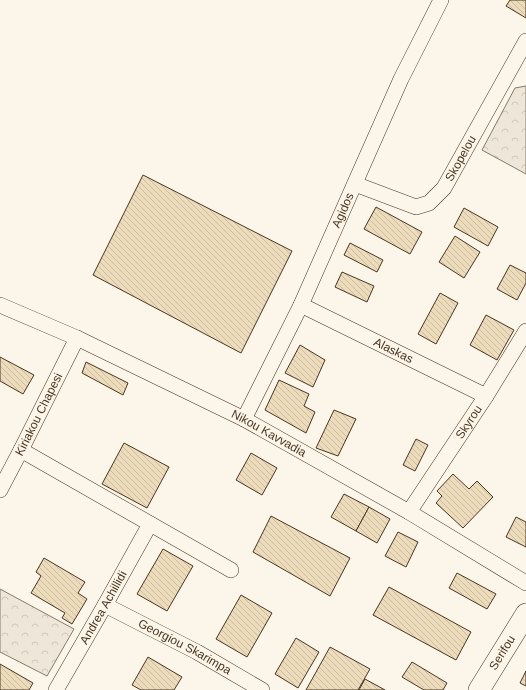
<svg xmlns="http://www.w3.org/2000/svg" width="526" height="690" font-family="Arial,sans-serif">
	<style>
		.forest { fill: url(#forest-crowns); stroke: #887966 }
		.building { fill: url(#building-back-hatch); stroke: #4a3520 }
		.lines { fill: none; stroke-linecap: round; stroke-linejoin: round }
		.street-casing { stroke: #4a3520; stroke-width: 16 }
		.secondary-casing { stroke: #4a3520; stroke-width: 22 }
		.street { stroke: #fbf6e9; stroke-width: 15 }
		.secondary { stroke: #fbf6e9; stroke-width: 21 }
		.labels { text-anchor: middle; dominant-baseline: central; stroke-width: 3; stroke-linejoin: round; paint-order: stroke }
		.street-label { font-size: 12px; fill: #4a3520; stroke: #fbf6e9 }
	</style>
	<defs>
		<pattern id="forest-crowns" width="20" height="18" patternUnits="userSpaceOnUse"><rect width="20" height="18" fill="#ede6d9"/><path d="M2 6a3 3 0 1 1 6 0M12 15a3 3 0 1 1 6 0" fill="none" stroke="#cdc6ba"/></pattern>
		<pattern id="building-back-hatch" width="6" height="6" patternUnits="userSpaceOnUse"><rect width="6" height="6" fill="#ecdcbc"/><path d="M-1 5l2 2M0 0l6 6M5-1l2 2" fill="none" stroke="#ccbda1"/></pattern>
	</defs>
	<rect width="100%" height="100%" fill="#fbf6e9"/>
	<g class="forest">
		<path d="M526 86V174L482 150 515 88Z"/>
		<path d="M0 589 74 629 47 676 0 652Z"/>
	</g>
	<g class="building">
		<path d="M510 0H526V18L506 6Z"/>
		<path d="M143 175 292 251 241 353 93 275Z"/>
		<path d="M376 207 422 232 410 254 364 229Z"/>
		<path d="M464 208 498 227 488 246 454 227Z"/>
		<path d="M455 236 480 252 464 278 439 262Z"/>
		<path d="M350 243 383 260 377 272 344 255Z"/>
		<path d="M510 265 526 273V283L517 300 497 289Z"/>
		<path d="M342 272 374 286 367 302 335 287Z"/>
		<path d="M440 293 458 303 436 344 418 334Z"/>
		<path d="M486 315 514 330 497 360 470 345Z"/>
		<path d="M300 345 325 360 313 387 285 373Z"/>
		<path d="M0 357 34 375 23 394 0 381Z"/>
		<path d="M86 362 128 383 123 395 82 373Z"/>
		<path d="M279 380 309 394 304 406 315 412 306 433 265 410Z"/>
		<path d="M334 410 356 419 338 456 316 448Z"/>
		<path d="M416 439 428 445 415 471 403 465Z"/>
		<path d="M124 443 169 467 147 508 102 484Z"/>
		<path d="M251 453 277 468 262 495 236 480Z"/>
		<path d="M453 474 469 489 477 481 493 497 463 528 436 503 442 496 437 491Z"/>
		<path d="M344 494 369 507 356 531 331 517Z"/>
		<path d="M369 507 390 519 377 543 356 531Z"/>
		<path d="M271 516 350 558 330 596 253 552Z"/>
		<path d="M516 517 526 522V547L506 537Z"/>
		<path d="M398 532 418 542 406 567 385 556Z"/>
		<path d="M163 549 193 566 167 611 137 594Z"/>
		<path d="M44 558 85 582 78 593 87 599 72 624 62 618 65 613 31 593 41 576 36 572Z"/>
		<path d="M457 573 496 594 487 609 449 588Z"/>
		<path d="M389 587 471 632 456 660 373 615Z"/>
		<path d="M241 595 272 613 247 657 216 639Z"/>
		<path d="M296 638 319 652 298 688 275 674Z"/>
		<path d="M330 647 370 669 358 690H306Z"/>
		<path d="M148 657 182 677 174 690H141L132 685Z"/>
		<path d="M412 662 447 683 443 690H424L402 677Z"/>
		<path d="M0 664 33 683 29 690H0Z"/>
		<path d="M526 671V686L520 683Z"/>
		<path d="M365 679 385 690H359Z"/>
	</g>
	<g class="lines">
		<g class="street-casing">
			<g id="street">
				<path id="s1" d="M355 184 416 207 429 203 444 188 526 41"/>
				<path id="s2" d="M0 305 77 338 244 419 409 512 526 583"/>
				<path id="s3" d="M301 305 486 396"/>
				<path id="s4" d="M244 419 301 305 401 79 441 0"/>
				<path d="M21 450 231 570"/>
				<path id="s5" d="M0 490 21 450 77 338"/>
				<path id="s6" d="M409 512 486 396 526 331"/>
				<path id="s7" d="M105 605 197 652 262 690"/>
				<path id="s8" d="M56 690 105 605 150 524"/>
			</g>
		</g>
		<g class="secondary-casing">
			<g id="secondary">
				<path id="s9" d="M479 690 526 614"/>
			</g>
		</g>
		<use href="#street" class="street"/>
		<use href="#secondary" class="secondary"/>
	</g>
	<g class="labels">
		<g class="street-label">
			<text stroke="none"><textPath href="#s1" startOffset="134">Skopelou</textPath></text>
			<text stroke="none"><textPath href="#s4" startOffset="231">Agidos</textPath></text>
			<text stroke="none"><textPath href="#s3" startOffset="103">Alaskas</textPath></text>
			<text stroke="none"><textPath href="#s5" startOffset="85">Kiriakou Chapesi</textPath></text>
			<text stroke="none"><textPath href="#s6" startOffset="108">Skyrou</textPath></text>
			<text stroke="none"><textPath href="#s2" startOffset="298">Nikou Kavvadia</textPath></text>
			<text stroke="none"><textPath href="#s8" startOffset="95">Andrea Achillidi</textPath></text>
			<text stroke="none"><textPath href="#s7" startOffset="90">Georgiou Skarimpa</textPath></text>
			<text stroke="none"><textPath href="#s9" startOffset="44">Serifou</textPath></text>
		</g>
	</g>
</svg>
